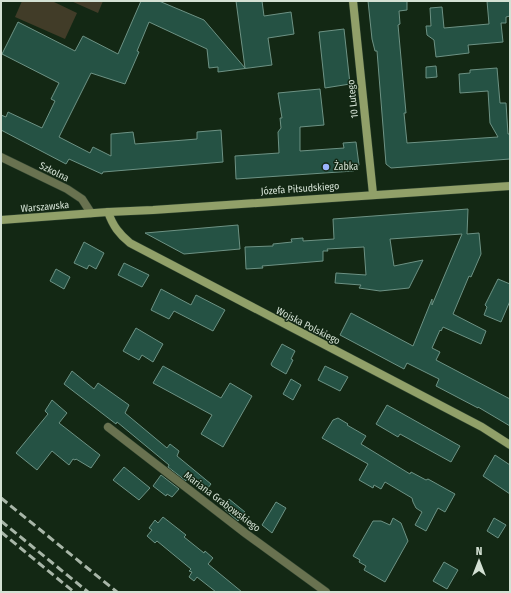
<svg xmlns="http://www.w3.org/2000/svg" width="511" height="593" font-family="'Fira Sans Condensed',sans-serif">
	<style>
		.garden { fill: #413c28 }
		.building { fill: #255244; stroke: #6d9284 }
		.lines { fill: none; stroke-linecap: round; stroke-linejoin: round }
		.street-casing { stroke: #2e422f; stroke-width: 9 }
		.secondary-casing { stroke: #2e422f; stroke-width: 9 }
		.street { stroke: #697250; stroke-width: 8 }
		.secondary { stroke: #91a069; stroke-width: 8 }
		.rail { stroke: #a8b6a8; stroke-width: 3; stroke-dasharray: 8 4; stroke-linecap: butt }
		.poi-dot { fill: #9bb4fd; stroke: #132814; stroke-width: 1.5 }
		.labels { text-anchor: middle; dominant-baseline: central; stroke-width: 3; stroke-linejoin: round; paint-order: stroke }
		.street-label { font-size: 10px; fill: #d4e1d4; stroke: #132814 }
		.poi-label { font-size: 10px; fill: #d4e1d4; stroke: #132814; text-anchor: start }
	</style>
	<rect width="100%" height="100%" fill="#132814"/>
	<g class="garden">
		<path d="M22 1H52L77 13 65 39 15 17Z"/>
		<path d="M71 1H103L98 13Z"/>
	</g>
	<g class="building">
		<path d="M141 1H159L204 20 245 68 236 1H262L264 16 291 12 294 34 268 38 272 65 218 72V67L209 68 207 49 149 22 137 51 139 52 125 84 91 73 59 137 90 153 93 147 111 156V134L133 132 135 144 197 139V132L221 130 223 162 103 172 102 174 69 159 66 164 1 130V115L6 117 8 112 42 128 55 101 51 99 59 83 2 54 18 22 75 51 83 36 118 54Z"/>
		<path d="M368 1H407V10L399 11 400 24 398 25 406 113H404L407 143 498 137 490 123 488 91 460 93 459 74 470 73V70L497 68 500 103H506L508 134H510V159L391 168 386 164 377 51H375L372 39Z"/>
		<path d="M487 1H510V16L506 17V23H501L503 42 468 45 469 53 436 57 434 40 427 35 426 26H431L430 8 442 7 444 28 489 24Z"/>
		<path d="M344 29 350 84 325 88 319 32Z"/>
		<path d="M436 66 437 77 426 78V67Z"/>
		<path d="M320 89 324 125 300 127V151L344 148 343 143 356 142 359 165 354 171 236 179 235 156 279 153 278 132 281 128 280 118H282L278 93Z"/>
		<path d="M468 209 467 234 479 233 481 254 471 277 469 276 453 314 486 331 481 344 443 327 441 331 440 330 432 348 440 352 436 360 510 399V426L478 407V408L436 386 439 379 407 363 404 369 340 335 351 313 413 346 432 299V305L462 234 390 239 394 266 423 260 409 288 380 291 359 288 361 285 335 283 336 273 366 275 364 247 327 249 328 251H323V261L262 266 263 268 246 269 245 247 273 246V244L292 242 291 239 303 238V241L334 239 333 219Z"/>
		<path d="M238 225 240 249 184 254 145 233Z"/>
		<path d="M84 242 104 253 96 269 89 265 87 269 74 263Z"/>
		<path d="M124 263 149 275 142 287 118 275Z"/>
		<path d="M56 269 70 277 64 289 50 281Z"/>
		<path d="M498 279 510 284V301L501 322 484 315 487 307 485 305Z"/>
		<path d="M161 289 191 305 196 295 225 310 213 331 174 311 169 319 151 310Z"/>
		<path d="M136 328 163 344 153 362 142 355 139 360 123 351Z"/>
		<path d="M282 344 295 351 291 359 293 360 286 374 272 366 271 364Z"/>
		<path d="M163 366 221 398 230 383 252 396 223 447 201 434 212 415 153 383Z"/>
		<path d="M325 366 348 377 340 391 318 380Z"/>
		<path d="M72 371 94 389 98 383 129 405 125 413 167 448 170 444 179 451 177 456 211 484 204 493 187 479 186 481 168 467 169 465 117 422 116 424 64 384Z"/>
		<path d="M291 379 301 385 293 400 283 394Z"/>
		<path d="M52 400 67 413 59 423 100 455 91 468 76 459 75 460 73 459 69 465 52 451 37 470 16 453 48 414 45 411Z"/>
		<path d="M387 405 460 446 451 462 400 434 398 437 376 424Z"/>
		<path d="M338 418 348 424 347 425 366 436 361 444 410 474 411 472 426 480 428 479 455 494 445 512 438 508 426 531 415 525 422 512 416 508 413 502 412 498 385 482 381 489 374 485 373 488 359 480 368 464 322 438 333 420Z"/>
		<path d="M495 455 510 465V494L483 476Z"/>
		<path d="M124 467 150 488 139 500 113 480Z"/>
		<path d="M161 475 179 489 172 497 167 494 166 496 153 486Z"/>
		<path d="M229 499 245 512 238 521 222 507Z"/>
		<path d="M276 502 286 508 272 533 262 525Z"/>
		<path d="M163 517 186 535 184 537 204 553 205 551 213 558 208 564 242 592H216L197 577 194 581 189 577 192 572 189 571 191 569 157 541 155 543 147 536 152 530 149 528 155 520 158 523Z"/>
		<path d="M393 518 401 523 408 541 385 582 364 570 366 566 359 562 360 560 353 556 373 521H381L390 525Z"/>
		<path d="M494 518 506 525 498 538 487 531Z"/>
		<path d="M444 562 458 570 447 589 433 581Z"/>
	</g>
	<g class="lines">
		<g class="street-casing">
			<g id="street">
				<path d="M1 157 67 189 82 199 91 213"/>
				<path d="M108 427 245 533 326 592"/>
			</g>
		</g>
		<g class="secondary-casing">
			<g id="secondary">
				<path d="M353 1 373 194"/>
				<path d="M108 212C113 226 119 234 130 243L482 427 510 445"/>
				<path d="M1 220 108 212 153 210 510 186"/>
			</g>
		</g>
		<use href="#street" class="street"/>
		<use href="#secondary" class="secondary"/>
		<g class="rail">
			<path d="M1 498 117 592"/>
			<path d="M1 521 88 592"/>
			<path d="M1 532 74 592"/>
		</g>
	</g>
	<circle class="poi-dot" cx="326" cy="167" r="4"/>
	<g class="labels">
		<g class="street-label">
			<text transform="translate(353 99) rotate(-96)">10 Lutego</text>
			<text transform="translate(54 172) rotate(26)">Szkolna</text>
			<text transform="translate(300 189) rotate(-4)">Józefa Piłsudskiego</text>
			<text transform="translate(45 207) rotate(-5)">Warszawska</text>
			<text transform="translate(308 326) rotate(27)">Wojska Polskiego</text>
			<text transform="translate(222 502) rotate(37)">Mariana Grabowskiego</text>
		</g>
		<g class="poi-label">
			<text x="334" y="167">Żabka</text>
		</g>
	</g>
	<rect width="511" height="593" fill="none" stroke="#d4e1d4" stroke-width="4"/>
	<g transform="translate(479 561)" stroke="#132814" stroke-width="3" paint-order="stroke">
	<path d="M0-3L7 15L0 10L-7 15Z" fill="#d4e1d4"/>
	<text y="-6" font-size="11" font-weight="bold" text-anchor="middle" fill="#d4e1d4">N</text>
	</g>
</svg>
